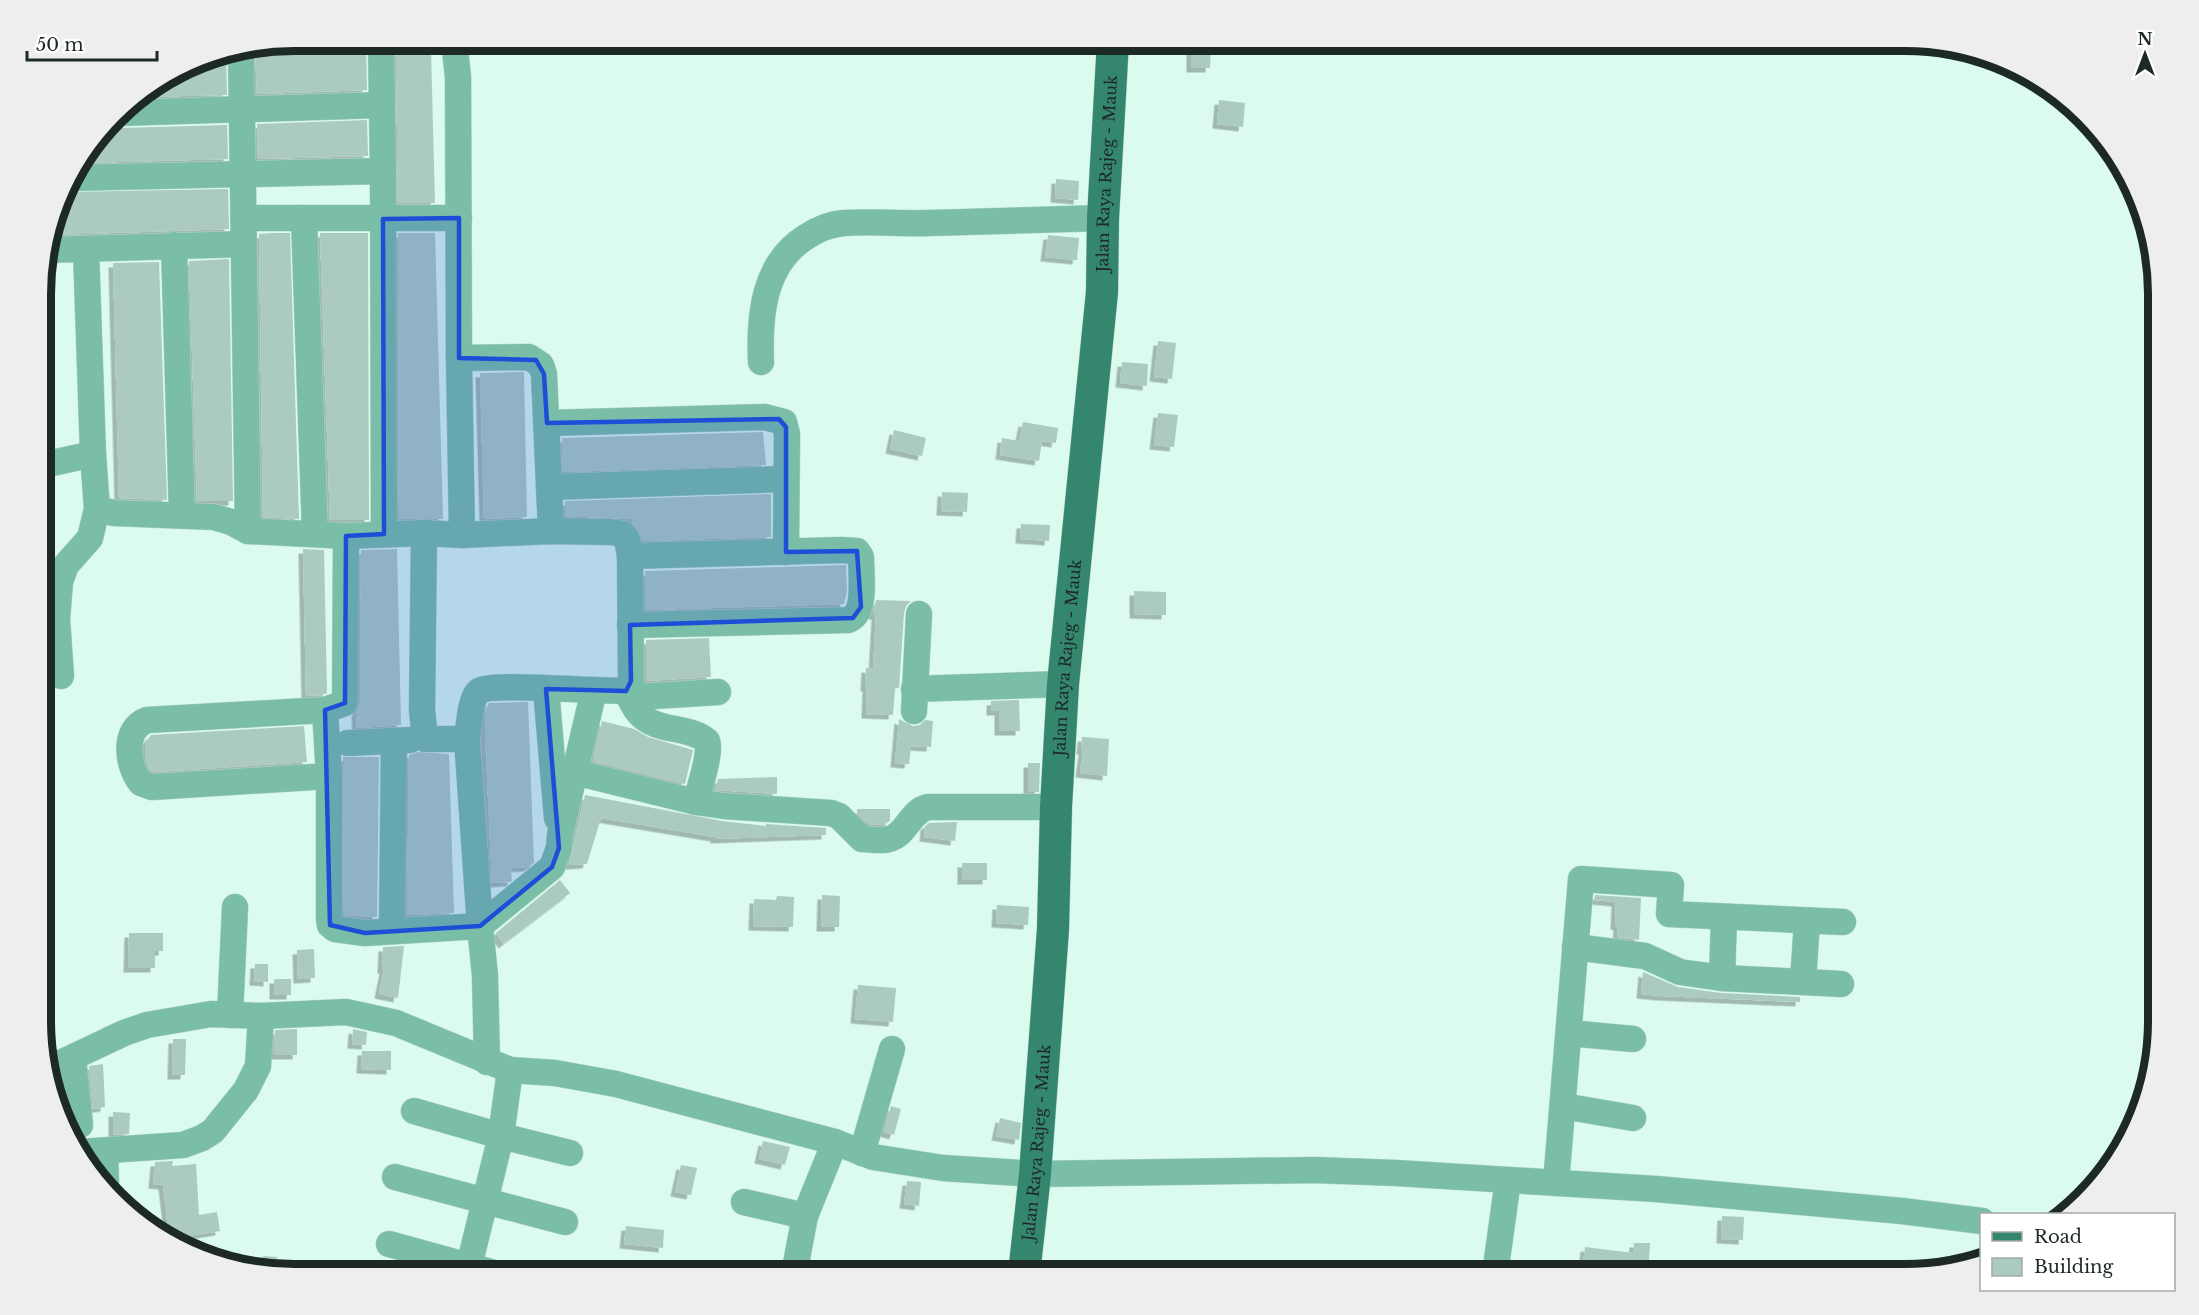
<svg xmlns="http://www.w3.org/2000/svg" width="2199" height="1315" font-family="'Libre Baskerville',serif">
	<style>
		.building { fill: #accbc0; filter: url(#shadow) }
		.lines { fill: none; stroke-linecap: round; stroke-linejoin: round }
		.minor-casing { stroke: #b8d5ca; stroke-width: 27 }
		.major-casing { stroke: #b8d5ca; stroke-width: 33 }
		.minor { stroke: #7abea7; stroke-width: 26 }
		.major { stroke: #34866e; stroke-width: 32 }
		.marked { fill: #1d4ed8; fill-opacity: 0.2; stroke: #1d4ed8; stroke-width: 4.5; stroke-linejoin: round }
		.labels { text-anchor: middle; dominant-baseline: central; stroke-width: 4.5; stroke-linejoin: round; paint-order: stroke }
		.street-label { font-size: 16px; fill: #1d2924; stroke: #fff }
		.rim { fill: none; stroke: #1d2924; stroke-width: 8 }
	</style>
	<defs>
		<filter id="shadow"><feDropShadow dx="-4.5" dy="4.5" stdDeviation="0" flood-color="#0004"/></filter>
	</defs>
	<rect width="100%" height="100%" fill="#dafbee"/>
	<g class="building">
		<path d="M1191 40H1211L1210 68H1191Z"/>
		<path d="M353 43H366L367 90 257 94 255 48 268 46Z"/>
		<path d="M431 50 435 203H398L396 51Z"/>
		<path d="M226 54 227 95 136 97 197 60Z"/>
		<path d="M1219 100 1245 103 1243 127 1217 124Z"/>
		<path d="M367 120 368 156 258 159 257 124Z"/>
		<path d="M110 125 119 128 227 125 228 159 81 163Z"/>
		<path d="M1056 179 1079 181 1078 200 1055 198Z"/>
		<path d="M228 189 229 229 51 235 64 192Z"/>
		<path d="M273 233H290L299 519 263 517 259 234Z"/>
		<path d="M320 233H368L369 520H330Z"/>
		<path d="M398 233H435L443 519H399Z"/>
		<path d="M1048 235 1079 238 1077 260 1045 257Z"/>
		<path d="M229 259 233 501H197L189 261Z"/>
		<path d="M159 262 167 500 119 498 113 263Z"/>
		<path d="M1158 341 1176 343 1172 379 1154 377Z"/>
		<path d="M1122 362 1148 364 1147 386 1120 383Z"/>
		<path d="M524 372 527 517 484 519 480 373Z"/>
		<path d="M1158 413 1178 415 1174 447 1154 445Z"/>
		<path d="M1023 422 1058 428 1056 443 1042 441 1039 461 1000 455 1002 438 1019 441Z"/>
		<path d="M894 430 926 438 922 456 890 449Z"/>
		<path d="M763 432 766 465 563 472 562 438Z"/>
		<path d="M942 492 968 493 967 512 941 511Z"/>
		<path d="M771 494V537L643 541 639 530 632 523V519L565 516V501Z"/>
		<path d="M1021 524 1050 525 1049 541 1020 539Z"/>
		<path d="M303 549 324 550 327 693 322 695 306 696Z"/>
		<path d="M397 549 401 725 357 728 356 713 360 703 361 550Z"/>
		<path d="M846 565 847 591 844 604 645 610V571Z"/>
		<path d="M1134 591 1166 592V615L1134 614Z"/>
		<path d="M876 600 911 601 906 606 904 613 899 688H895L893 715 866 714 867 687H865L866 668 873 669 876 615H873V612Z"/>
		<path d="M709 638 711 677 646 681V640Z"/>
		<path d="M1019 700 1020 731H999V711H991V701Z"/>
		<path d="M528 702 534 863 528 867 511 868 512 881 510 882 492 883 485 732 486 709 489 703Z"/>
		<path d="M899 719 913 726 920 725 925 720 933 721 931 747 911 746 909 764 895 763Z"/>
		<path d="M602 721 634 729 648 737 693 750 685 784 593 761Z"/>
		<path d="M304 726 307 762 154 772 149 769 145 755V743L151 735Z"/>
		<path d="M1082 737 1109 739 1107 776 1080 773 1083 750H1081Z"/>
		<path d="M418 752 449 754 454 913 407 915 409 755Z"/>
		<path d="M343 757H379L377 917 344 915Z"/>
		<path d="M1028 763H1040L1039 792H1028Z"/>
		<path d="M777 777V794L715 790 718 779Z"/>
		<path d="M585 795 722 821 766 826V824L826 828V835L715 839V837L601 818 587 864 569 865Z"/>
		<path d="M857 809H890V821L883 825 869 824 857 813Z"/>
		<path d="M957 822 955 841 924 837 925 826 929 823Z"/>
		<rect x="962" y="863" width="25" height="17"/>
		<path d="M560 880 570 893 503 944 496 933Z"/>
		<path d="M822 895 840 896 839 927H821Z"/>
		<path d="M1595 895 1641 898 1639 940 1617 937 1618 926 1615 925 1616 902 1594 900Z"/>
		<path d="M777 896 794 897 793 927 753 926 754 899 776 900Z"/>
		<path d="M997 905 1029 907 1028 925 996 923Z"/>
		<path d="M129 933H163V951H155V968H128Z"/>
		<path d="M404 946 398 998 379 994 384 969H382L383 947Z"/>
		<path d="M314 949 315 978 298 979 297 950Z"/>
		<path d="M255 964H268V982L254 981Z"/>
		<path d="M1643 972 1678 987 1721 993 1800 997V1002L1661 996 1641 994Z"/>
		<rect x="274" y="979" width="17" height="16"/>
		<path d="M858 985 896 988 893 1022 855 1019Z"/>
		<path d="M297 1029V1055H274L275 1030Z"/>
		<path d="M353 1029 367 1032 366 1045 352 1044Z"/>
		<path d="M173 1039H186L185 1075H172Z"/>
		<path d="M362 1051H391V1070L361 1069Z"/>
		<path d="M103 1064 105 1107 93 1109 89 1066Z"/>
		<path d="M891 1106 901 1109 894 1135 884 1132Z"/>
		<path d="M113 1112 130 1113 129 1134 113 1135Z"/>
		<path d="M1000 1118 1021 1123 1019 1140 996 1136Z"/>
		<path d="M763 1141 790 1147 785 1165 759 1159Z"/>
		<path d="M173 1161 172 1166 196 1164 199 1215 217 1212 220 1231 188 1236V1234L169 1236 163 1185 153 1184 155 1162Z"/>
		<path d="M681 1165 697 1168 691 1195 675 1192Z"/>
		<path d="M907 1181 921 1182 919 1206 904 1204Z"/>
		<path d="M1722 1216 1744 1217 1743 1240 1721 1239Z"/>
		<path d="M626 1226 664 1230 663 1248 624 1244Z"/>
		<path d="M1634 1243H1650L1648 1274H1582L1585 1247 1633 1253Z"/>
		<path d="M263 1256 277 1257 275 1272 261 1270Z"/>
	</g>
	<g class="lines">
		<g class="minor-casing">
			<g id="minor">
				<path d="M381 41 383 171 384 534"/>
				<path d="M454 41 458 77 459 358 529 357 541 365 544 374 551 531"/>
				<path d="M241 51 248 531"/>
				<path d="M119 113 382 105"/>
				<path d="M69 178 383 171"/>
				<path d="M244 218H459"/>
				<path d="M304 218 315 533"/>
				<path d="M174 245 182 515"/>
				<path d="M46 250 244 244"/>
				<path d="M459 358 462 535"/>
				<path d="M761 362C759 316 763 264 806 237 818 229 830 224 844 223 873 221 902 224 930 223 988 221 1046 220 1103 218"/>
				<path d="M547 423 765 417 784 422 787 434 786 552"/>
				<path d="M43 465 93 454"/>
				<path d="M549 487 785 479"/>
				<path d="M97 509 114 513 214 517 231 522 248 531 346 536 424 533 462 535 551 531 612 532 623 534 627 539 630 556 631 681 626 691 594 690 560 835 559 848 552 867 480 926 485 976 487 1062"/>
				<path d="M630 556 841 550 857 551 861 557C861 574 867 614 848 620L630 625"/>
				<path d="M61 676 57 619 60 582 66 565 90 538 97 509 93 454 86 249"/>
				<path d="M546 689 557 818"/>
				<path d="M914 689 1063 684"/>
				<path d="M626 691C630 698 633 706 638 712 655 733 688 725 707 741 712 750 699 789 696 802L724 806 831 813 839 816 862 839C871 839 883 842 892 838 907 832 911 811 928 807H1056"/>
				<path d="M632 701 638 697 718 692"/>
				<path d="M325 710 329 776 152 787 141 783C127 766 122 729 147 720L325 710 345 703 346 536"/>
				<path d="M914 711 919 614"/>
				<path d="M467 739C469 728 470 697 479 691 488 683 577 690 594 690"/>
				<path d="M348 743 410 740"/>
				<path d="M574 772 696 802"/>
				<path d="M329 776V919L330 925 335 929 365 933 480 926 467 739H425L422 710 424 533"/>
				<path d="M1807 921 1803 982 1841 984"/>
				<path d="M392 931 394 741"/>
				<path d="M1575 947 1645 956 1680 972 1722 978 1803 982"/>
				<path d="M1722 978 1724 917"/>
				<path d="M230 1015 235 907"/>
				<path d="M1569 1033 1633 1039"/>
				<path d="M73 1058 80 1125"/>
				<path d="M48 1069 124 1033 147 1025 211 1014 261 1016 346 1012 396 1023 510 1070 555 1073 616 1084 835 1142 873 1157 943 1168 1035 1174 1314 1170 1396 1173 1656 1189 1902 1211 1982 1221"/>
				<path d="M1563 1106 1633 1118"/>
				<path d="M414 1111 501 1136 570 1153"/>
				<path d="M105 1151 106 1183"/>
				<path d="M80 1152 183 1145 202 1138 213 1131 246 1090 258 1066 261 1016"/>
				<path d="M862 1153 892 1049"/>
				<path d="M395 1177 565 1222"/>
				<path d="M1556 1183 1581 879 1671 885 1669 914 1843 922"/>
				<path d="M744 1202 805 1216 835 1142"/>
				<path d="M389 1244 498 1274"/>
				<path d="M467 1274 501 1136 510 1070"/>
				<path d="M794 1274 805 1216"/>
				<path d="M1495 1274 1508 1180"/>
			</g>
		</g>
		<g class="major-casing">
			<g id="major">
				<path id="s1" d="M1024 1274 1035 1174 1053 929 1056 807 1063 684 1102 292 1103 218 1113 41"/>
			</g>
		</g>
		<use href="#minor" class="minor"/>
		<use href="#major" class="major"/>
	</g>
	<path class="marked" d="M459 218V358L536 360 544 374 547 423 779 419 786 427V552L857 551 861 607 853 618 630 625 631 681 626 691 546 689 559 848 552 867 480 926 365 933 330 925 325 710 345 703 346 536 384 534 383 219Z"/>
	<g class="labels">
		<g class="street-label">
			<text stroke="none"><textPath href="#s1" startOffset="1104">Jalan Raya Rajeg - Mauk</textPath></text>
			<text stroke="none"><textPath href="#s1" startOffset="618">Jalan Raya Rajeg - Mauk</textPath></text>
			<text stroke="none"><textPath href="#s1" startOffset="132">Jalan Raya Rajeg - Mauk</textPath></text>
		</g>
	</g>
	<path d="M0 0H2199V1315H0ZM294 51H1905A243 243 0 0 1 2148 294V1021A243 243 0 0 1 1905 1264H294A243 243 0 0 1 51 1021V294A243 243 0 0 1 294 51Z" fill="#edeeed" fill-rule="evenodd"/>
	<path class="rim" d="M294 51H1905A243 243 0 0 1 2148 294V1021A243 243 0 0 1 1905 1264H294A243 243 0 0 1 51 1021V294A243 243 0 0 1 294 51Z"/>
	<rect x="1980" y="1213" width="195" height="78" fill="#ffffff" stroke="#a5a9a7" stroke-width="1.5"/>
	<rect x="1992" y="1232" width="30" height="9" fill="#34866e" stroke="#a5a9a7" stroke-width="1.5"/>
	<text x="2034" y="1243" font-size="18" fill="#1d2924">Road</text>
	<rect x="1992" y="1258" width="30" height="18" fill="#accbc0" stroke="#a5a9a7" stroke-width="1.5"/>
	<text x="2034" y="1273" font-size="18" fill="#1d2924">Building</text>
	<g transform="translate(2145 54)" stroke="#ffffff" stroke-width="4.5" paint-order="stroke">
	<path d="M0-4.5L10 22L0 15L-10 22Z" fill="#1d2924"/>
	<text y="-9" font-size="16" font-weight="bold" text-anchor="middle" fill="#1d2924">N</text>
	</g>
	<path d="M27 51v9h130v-9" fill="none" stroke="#1d2924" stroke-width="3"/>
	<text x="36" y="51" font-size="18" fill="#1d2924" stroke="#ffffff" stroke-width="4.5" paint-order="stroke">50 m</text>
</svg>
